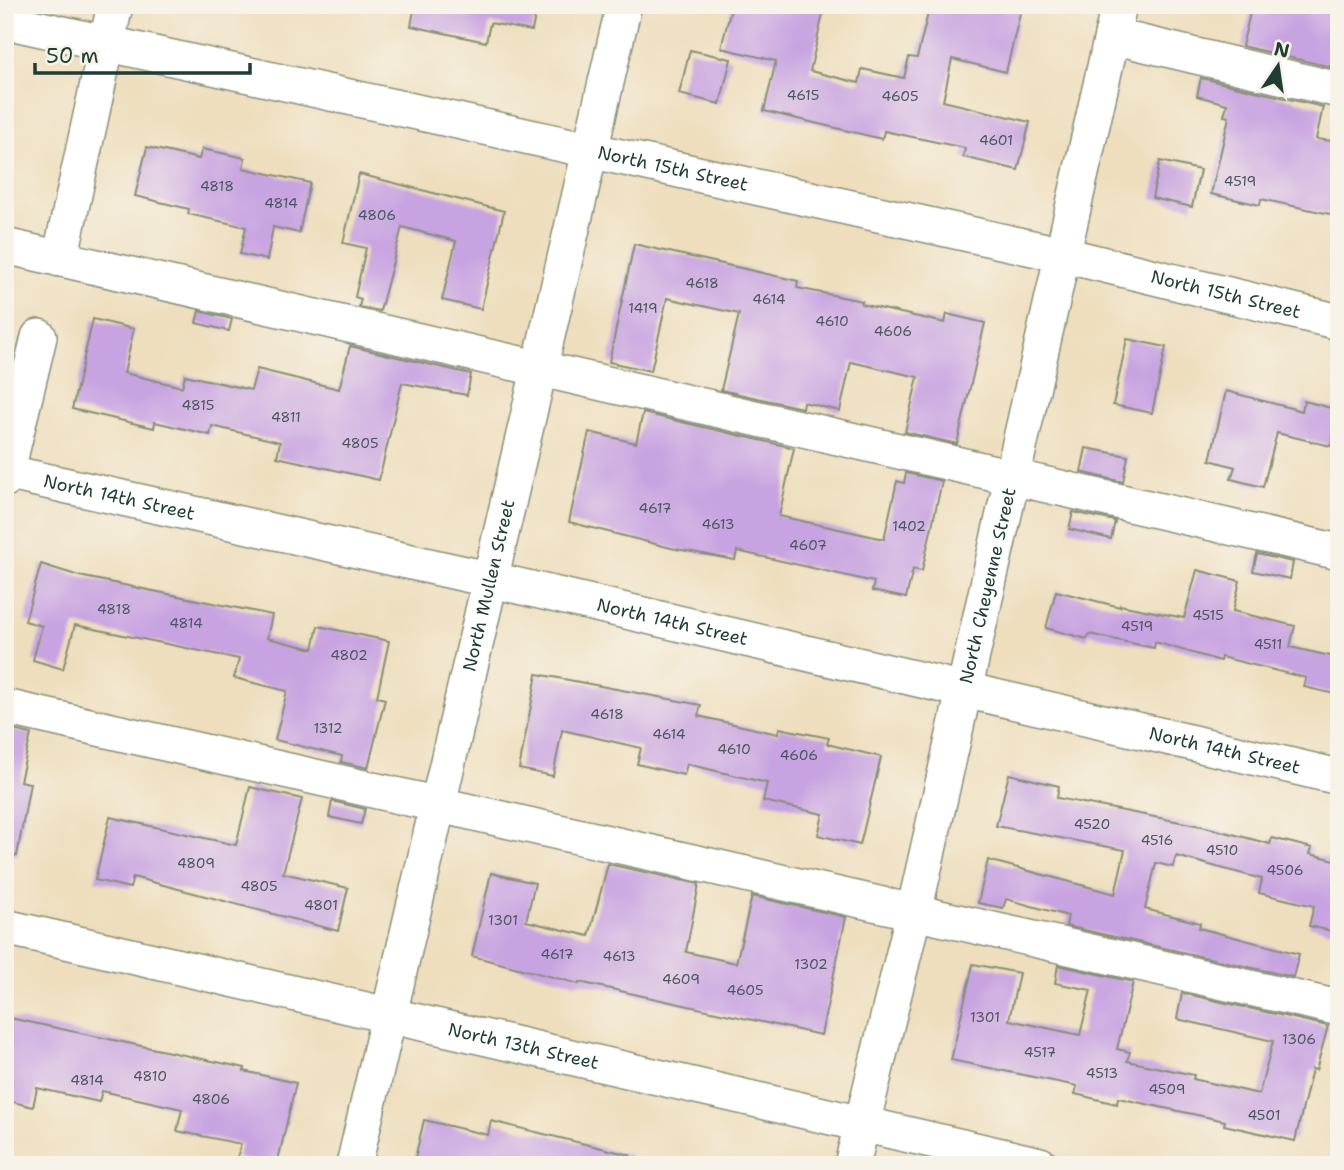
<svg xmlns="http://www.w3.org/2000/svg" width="1344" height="1170" font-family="'Shantell Sans',sans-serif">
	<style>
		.building { fill: #c8a3e1 }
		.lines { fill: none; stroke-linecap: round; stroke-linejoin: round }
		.minor-casing { stroke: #868e78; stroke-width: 38 }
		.minor { stroke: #fff; stroke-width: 35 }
		.labels { text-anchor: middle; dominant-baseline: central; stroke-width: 5; stroke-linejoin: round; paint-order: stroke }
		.number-label { font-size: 14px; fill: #49565f }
		.street-label { font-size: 18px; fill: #1f3d34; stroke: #f7f3e8 }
	</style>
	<rect width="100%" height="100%" fill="#f7f3e8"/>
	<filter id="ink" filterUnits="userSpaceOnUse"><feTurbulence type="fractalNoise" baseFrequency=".0143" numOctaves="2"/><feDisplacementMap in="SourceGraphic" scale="14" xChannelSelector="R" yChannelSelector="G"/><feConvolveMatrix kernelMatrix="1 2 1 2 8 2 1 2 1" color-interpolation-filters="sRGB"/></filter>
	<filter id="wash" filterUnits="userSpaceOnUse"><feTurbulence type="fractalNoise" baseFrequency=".00686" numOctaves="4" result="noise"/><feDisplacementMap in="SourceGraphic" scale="28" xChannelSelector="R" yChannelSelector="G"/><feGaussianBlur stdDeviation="1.57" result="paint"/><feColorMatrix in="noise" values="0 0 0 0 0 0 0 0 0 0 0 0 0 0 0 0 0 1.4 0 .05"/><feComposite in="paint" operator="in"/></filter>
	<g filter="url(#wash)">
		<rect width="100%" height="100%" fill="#eedebd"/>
		<g id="blocks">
			<g class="building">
				<path d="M415 5H537L532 31 490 23 486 42 411 26Z"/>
				<path d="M732 5H825L810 71 859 83 862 69 904 78 909 57 917 58 930 5H1022L1006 72 952 59 943 101 1030 122 1018 170 963 157 965 148 884 131 882 139 764 111 776 61 721 48Z"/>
				<path d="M1252 5H1339V69L1242 46Z"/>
				<path d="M690 50 731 59 720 104 679 94Z"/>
				<path d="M1201 78 1323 107 1316 139 1339 142V216L1261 199 1260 205 1211 194 1229 117 1224 116 1227 104 1197 96Z"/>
				<path d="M147 147 199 159 202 149 245 158 243 168 310 183 299 233 273 227 267 260 240 254 246 227 188 214 189 209 135 196Z"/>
				<path d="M1160 161 1200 170 1192 207 1152 198Z"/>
				<path d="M359 174 504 211 481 309 442 300 456 241 402 227 380 311 359 307 361 299 355 297 366 248 343 243Z"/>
				<path d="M634 244 798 281 797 288 862 301 861 304 945 323 947 314 985 323 957 444 905 432 918 377 851 362 840 411 803 402 802 408 721 390 739 314 667 298 651 371 609 362Z"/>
				<path d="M199 311 232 319 229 331 196 323Z"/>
				<path d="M93 319 134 329 124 373 182 387 185 375 251 390 257 369 339 389 350 346 471 374 467 395 402 383 379 480 277 457 280 442 212 426 210 435 155 422 154 428 72 409Z"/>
				<path d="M1127 339 1166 347 1152 413 1113 405Z"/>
				<path d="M1226 391 1302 411 1304 401 1339 410 1331 446 1277 433 1263 487 1231 479 1235 467 1210 460Z"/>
				<path d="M643 413 794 448 779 516 884 539 897 481 904 483 906 473 942 481 922 571 913 569 906 598 872 591 874 582 737 551 735 560 671 548 569 522 589 432 636 443Z"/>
				<path d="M1086 448 1128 456 1123 482 1081 472Z"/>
				<path d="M1073 512 1115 521 1111 539 1069 529Z"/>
				<path d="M1257 554 1293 562 1290 579 1253 571Z"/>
				<path d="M41 564 79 576 272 615 267 638 313 649 318 626 389 641 377 697 385 699 368 768 341 762 342 756 275 740 287 691 234 678 239 659 75 625 63 669 33 660 42 626 25 621Z"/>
				<path d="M1197 570 1240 581 1233 611 1295 626 1290 647 1339 658V695L1304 687 1306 678 1221 657 1220 661 1155 642 1154 648 1089 634 1087 639 1046 628 1056 591 1120 607V605L1184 618Z"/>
				<path d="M537 674 701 705 698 716 778 734 779 728 829 738 827 744 881 757 860 845 818 835 823 814 763 801 767 783 687 764 684 775 637 764 641 748 562 730 553 776 519 769Z"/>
				<path d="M5 728 31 734 20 781 30 783 17 856 5 854Z"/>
				<path d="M1009 774 1059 786 1057 798 1206 827 1270 844 1272 838 1312 848 1310 854 1339 861 1336 932 1309 926 1314 906 1259 893 1262 879 1176 856 1173 867 1156 863 1145 909 1200 923 1199 928 1299 954 1293 977 1066 926 1068 916 1006 899 1003 908 978 903 988 860 1115 894 1125 850 996 826Z"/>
				<path d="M250 787 302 799 283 873 348 888 338 931 133 877 130 888 95 880 110 817 236 845Z"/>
				<path d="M332 801 365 809 361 824 329 817Z"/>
				<path d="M608 864 699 884 686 952 736 963 752 896 846 917 821 1035 579 982V984L472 956 491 873 535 883 526 921 589 936Z"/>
				<path d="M973 964 1019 973 1009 1020 1080 1035 1091 990 1055 983 1058 965 1133 982 1117 1049 1130 1052 1127 1061 1194 1075 1193 1079 1259 1094 1273 1041 1177 1019 1182 993 1328 1026 1316 1070 1312 1069 1295 1141 1224 1125 1225 1121 1118 1098 1117 1104 1075 1094 1077 1086 951 1060Z"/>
				<path d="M5 1017 245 1068 244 1071 296 1083 277 1165 237 1158 241 1144 177 1131 182 1109 102 1091 99 1102 37 1088 33 1107 5 1100V1077L11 1053 5 1052Z"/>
				<path d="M424 1120 488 1135 491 1121 630 1155 629 1165H442L415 1158Z"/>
			</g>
		</g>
	</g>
	<g filter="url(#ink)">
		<use href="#blocks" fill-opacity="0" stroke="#868e78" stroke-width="2"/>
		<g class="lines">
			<g class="minor-casing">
				<g id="minor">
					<path id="s1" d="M5 21 1064 255 1339 322"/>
					<path d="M1112 36 1339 90"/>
					<path d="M5 246 1339 552"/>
					<path d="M60 259 115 5"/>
					<path id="s2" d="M5 472 488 579 1339 777"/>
					<path d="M5 479 39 337"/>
					<path d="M5 707 1339 1008"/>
					<path id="s3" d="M5 927 1040 1165"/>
					<path id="s4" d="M354 1165 624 5"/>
					<path id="s5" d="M852 1165 914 912 1119 5"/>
				</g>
			</g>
			<use href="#minor" class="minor"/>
		</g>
	</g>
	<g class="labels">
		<g class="number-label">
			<text x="803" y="95">4615</text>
			<text x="900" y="96">4605</text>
			<text x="996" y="140">4601</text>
			<text x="1240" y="181">4519</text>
			<text x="217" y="186">4818</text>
			<text x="281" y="203">4814</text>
			<text x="377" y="215">4806</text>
			<text x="702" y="283">4618</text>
			<text x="769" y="299">4614</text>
			<text x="643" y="308">1419</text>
			<text x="832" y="321">4610</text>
			<text x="893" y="331">4606</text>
			<text x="198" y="405">4815</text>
			<text x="286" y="417">4811</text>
			<text x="360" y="443">4805</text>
			<text x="655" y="508">4617</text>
			<text x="718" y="524">4613</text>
			<text x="909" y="526">1402</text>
			<text x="808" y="545">4607</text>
			<text x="114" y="609">4818</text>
			<text x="1208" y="615">4515</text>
			<text x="186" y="623">4814</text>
			<text x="1137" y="626">4519</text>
			<text x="1268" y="644">4511</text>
			<text x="349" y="655">4802</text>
			<text x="607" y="714">4618</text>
			<text x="328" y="728">1312</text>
			<text x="669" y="734">4614</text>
			<text x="734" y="749">4610</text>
			<text x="799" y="755">4606</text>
			<text x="1092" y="824">4520</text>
			<text x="1157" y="840">4516</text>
			<text x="1222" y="850">4510</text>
			<text x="196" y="863">4809</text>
			<text x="1285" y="870">4506</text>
			<text x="259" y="886">4805</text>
			<text x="321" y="905">4801</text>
			<text x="503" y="920">1301</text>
			<text x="557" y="954">4617</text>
			<text x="619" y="956">4613</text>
			<text x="811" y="964">1302</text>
			<text x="681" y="979">4609</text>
			<text x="745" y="990">4605</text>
			<text x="985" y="1017">1301</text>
			<text x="1299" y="1039">1306</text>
			<text x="1040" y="1052">4517</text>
			<text x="1102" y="1073">4513</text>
			<text x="150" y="1076">4810</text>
			<text x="87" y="1080">4814</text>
			<text x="1167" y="1089">4509</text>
			<text x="211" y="1099">4806</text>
			<text x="1264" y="1115">4501</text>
		</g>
		<g class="street-label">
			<text stroke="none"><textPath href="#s1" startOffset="684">North 15th Street</textPath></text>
			<text stroke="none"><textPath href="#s1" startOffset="1251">North 15th Street</textPath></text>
			<text stroke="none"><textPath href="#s2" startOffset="117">North 14th Street</textPath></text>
			<text stroke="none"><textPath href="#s4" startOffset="595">North Mullen Street</textPath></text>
			<text stroke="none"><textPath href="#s5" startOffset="595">North Cheyenne Street</textPath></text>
			<text stroke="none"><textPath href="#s2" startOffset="684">North 14th Street</textPath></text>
			<text stroke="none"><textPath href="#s2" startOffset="1251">North 14th Street</textPath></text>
			<text stroke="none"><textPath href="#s3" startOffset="532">North 13th Street</textPath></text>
		</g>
	</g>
	<rect width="1344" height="1170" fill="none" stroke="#f7f3e8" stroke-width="28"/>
	<g transform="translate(1278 66) rotate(13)" stroke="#f7f3e8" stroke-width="5" paint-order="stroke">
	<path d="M0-5L12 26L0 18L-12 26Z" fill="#1f3d34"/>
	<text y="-10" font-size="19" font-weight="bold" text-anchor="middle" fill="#1f3d34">N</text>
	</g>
	<path d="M35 63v10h215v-10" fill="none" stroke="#1f3d34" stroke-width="3.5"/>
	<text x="46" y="63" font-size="21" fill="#1f3d34" stroke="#f7f3e8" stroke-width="5" paint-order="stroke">50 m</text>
</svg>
